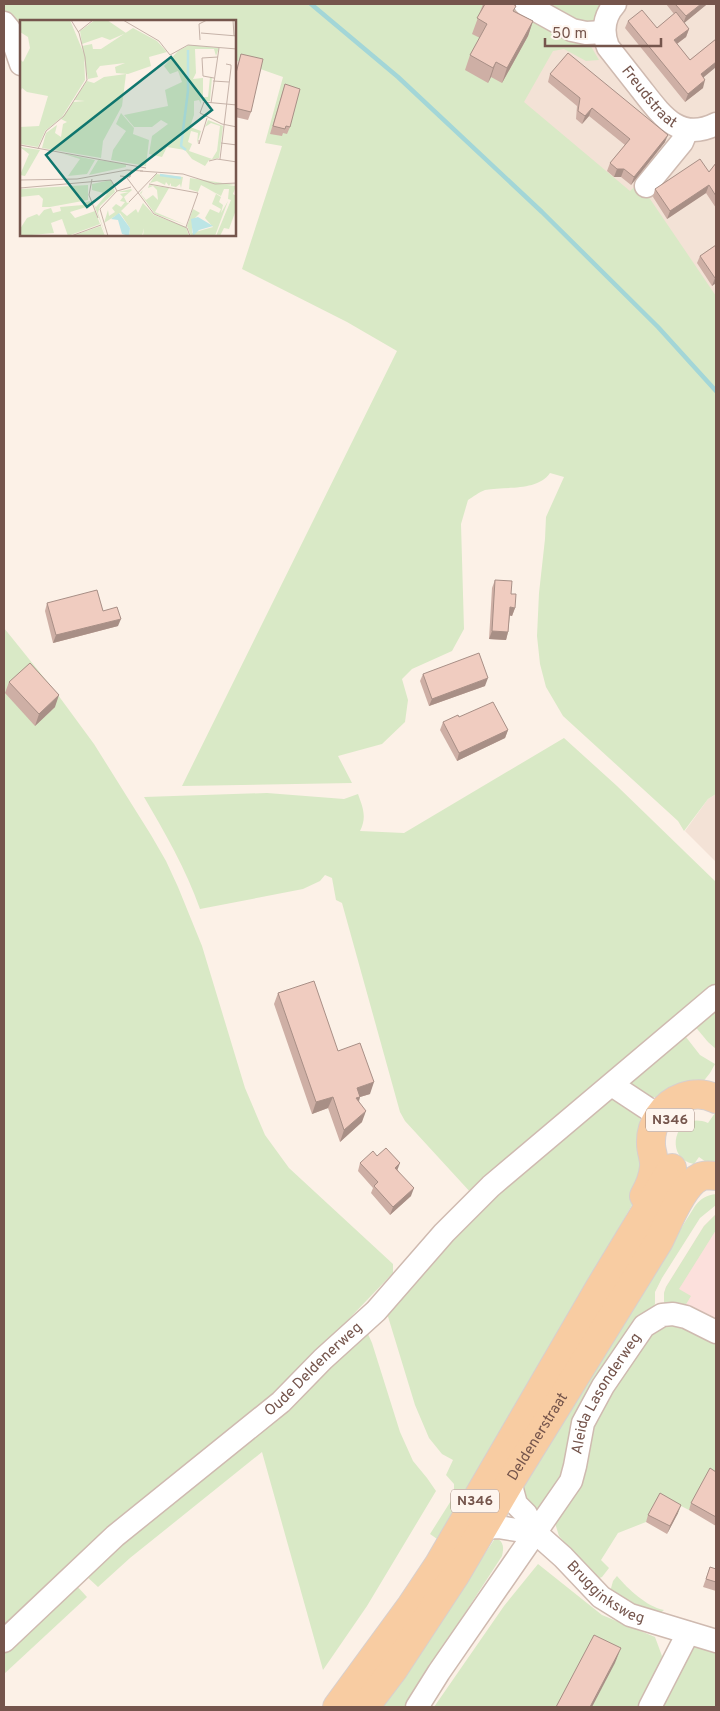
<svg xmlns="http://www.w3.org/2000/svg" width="720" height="1711" font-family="Overpass,sans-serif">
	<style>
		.residential { fill: #f3e2d6 }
		.commercial { fill: #fce0dc }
		.green { fill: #d9e9c6 }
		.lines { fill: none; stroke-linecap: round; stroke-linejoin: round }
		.stream { stroke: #a3d6d7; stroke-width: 4.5 }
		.minor-casing { stroke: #cfbab0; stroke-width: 25 }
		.major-casing { stroke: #d8cfcd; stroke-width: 30 }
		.minor { stroke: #fff; stroke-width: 22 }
		.major { stroke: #f8cca2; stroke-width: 28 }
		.wall { fill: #ceafa5 }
		.shaded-wall { fill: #a88f86 }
		.building { fill: #f0ccc0; stroke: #a88f86 }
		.labels { text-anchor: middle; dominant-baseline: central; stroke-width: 4; stroke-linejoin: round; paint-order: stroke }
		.shield { fill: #fef5ee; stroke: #9e857d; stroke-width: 1 }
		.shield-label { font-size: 14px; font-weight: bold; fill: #75554c }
		.street-label { font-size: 15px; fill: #75554c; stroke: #fef5ee }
		.inset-river { fill: none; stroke: #bce5e5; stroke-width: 2.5 }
		.inset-road { fill: none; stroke: #c6b3a9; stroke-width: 1 }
		.view { fill: #0f766e; fill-opacity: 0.15; stroke: #0f766e; stroke-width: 2.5 }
		.inset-edge { fill: none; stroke: #75554c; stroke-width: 2.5 }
	</style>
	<rect width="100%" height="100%" fill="#fcf1e7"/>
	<g class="residential">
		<path d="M340 4H716V386Z"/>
		<path d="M716 794V862L685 831 708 799Z"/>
	</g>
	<path class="commercial" d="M716 1214V1342L664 1293 666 1287 704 1226Z"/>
	<g class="green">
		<path d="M4 4H503L570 38 589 43 599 60 586 61 564 49 553 51 524 102 630 191 640 182 646 193 716 296V794L708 799 684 831 678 821 563 716 546 687 540 664 537 636 539 593 545 539 546 517 564 477 550 473C537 492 504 486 485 490 479 492 473 497 468 500L461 524 464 629 452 651 412 669 402 679 408 700 405 722 382 744 338 756 352 783 182 786 397 351 347 322 242 269 282 146 265 143 283 77 235 60V21H21V53L4 13Z"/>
		<path d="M530 4H609L590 25Z"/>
		<path d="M4 628 58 695 94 744 151 835 166 861 178 887 202 946 245 1088 265 1135 289 1168 393 1264V1273L271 1400 4 1626Z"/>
		<path d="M564 738 617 786 716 882V985L472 1194 405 1121 400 1112 342 903 336 900 332 878 325 875 320 881 303 889 200 909C186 869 165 833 144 797L267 793 344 799 358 794C363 808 367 817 360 831L404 833Z"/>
		<path d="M716 1005V1049L708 1042 693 1024Z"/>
		<path d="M682 1032 700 1055 715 1064 710 1073 702 1083 657 1097H646L634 1088 632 1084V1078Z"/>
		<path d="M607 1093 638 1115 644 1126V1184L440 1541 430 1534 454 1496V1484L446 1475 453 1460 442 1454 429 1438 415 1405 386 1310 476 1212Z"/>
		<path d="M715 1113 716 1114V1161L706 1162 699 1157 694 1164C663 1159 674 1109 708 1123Z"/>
		<path d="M716 1194V1205L700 1218 662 1278 655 1292V1304L568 1470 542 1509H532C522 1493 520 1492 527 1474L695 1206C701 1198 707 1195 716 1194Z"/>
		<path d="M716 1214V1230L679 1289 691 1296 685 1306 664 1305V1293L666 1287 704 1226Z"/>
		<path d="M675 1319 716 1339V1481L707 1476 689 1510 681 1506 678 1513 657 1501 646 1522 618 1533 601 1560 609 1568 602 1577 597 1579 559 1536 555 1523 593 1419 649 1331Z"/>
		<path d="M363 1331 368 1334 372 1343 400 1432 413 1461 427 1478 436 1491 367 1606 323 1670 262 1452 130 1558 98 1587 84 1574Z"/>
		<path d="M496 1537C504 1543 504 1547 502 1556L404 1707H383Z"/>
		<path d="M538 1564 602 1615 655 1637 662 1656 660 1666 639 1707H434L504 1606Z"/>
		<path d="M617 1576C628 1589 647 1607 664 1610L658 1615 628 1605 610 1592 613 1581Z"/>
		<path d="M74 1583 87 1597 4 1674V1648Z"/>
		<path d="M689 1643 716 1644V1707H657Z"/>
	</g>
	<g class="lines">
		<path class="stream" d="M311 4 398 77 542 212 658 327 716 391"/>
		<g class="minor-casing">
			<g id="minor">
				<path d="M525 4 572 30 586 33 604 32"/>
				<path id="s1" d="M615 4C604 16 602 32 608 47 619 61 630 75 641 89 662 116 680 142 716 124"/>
				<path d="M4 23 9 29 21 64"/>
				<path d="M646 186 682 142 687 130"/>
				<path d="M612 1085 659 1116"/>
				<path id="s2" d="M510 1482 516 1504 526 1514 536 1533 563 1557 601 1597 630 1615 716 1641"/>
				<path d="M483 1528 498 1527 536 1533"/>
				<path id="s3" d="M4 1641 115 1536 281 1402 323 1359 376 1311 444 1233 491 1186 716 996"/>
				<path id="s4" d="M417 1707 439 1672 571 1481 575 1466 583 1423 603 1386 644 1326 662 1315 673 1314 686 1317 716 1332"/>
				<path d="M650 1707 688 1633"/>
			</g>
		</g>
		<g class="major-casing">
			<g id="major">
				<path d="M644 1196C649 1187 653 1178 654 1167 655 1159 651 1152 651 1144 650 1124 663 1104 683 1097 695 1093 705 1093 716 1099"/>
				<path d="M337 1707 411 1606 439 1564 600 1287 672 1168"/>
				<path id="s5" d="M365 1707 393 1670 456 1574 510 1482 659 1241C668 1223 682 1185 700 1177 705 1174 711 1176 716 1176"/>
			</g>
		</g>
		<use href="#minor" class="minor"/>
		<use href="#major" class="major"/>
	</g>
	<g class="wall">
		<path d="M483 4H513L516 6 514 11 533 21 528 36 502 83 491 77 488 83 465 70 470 55 480 38 472 34Z"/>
		<path d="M666 4H707L706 5 684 23 689 29 686 37 677 44 690 60 716 39V67L703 77V88L685 102 625 28 628 21 657 28 674 14Z"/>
		<path d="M241 54 251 112 248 120 235 117V73Z"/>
		<path d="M550 74 665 142 631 185 621 177H614L607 171 610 163 625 145 589 116 582 124 576 119 577 106 548 82Z"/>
		<path d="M285 84 290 127 287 134 283 133 282 136 270 134Z"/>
		<path d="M716 163V208L706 193 667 219 653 197 655 189 709 172Z"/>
		<path d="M716 245V283L712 286 697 263 700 256Z"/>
		<path d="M495 580 511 594 515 608 512 616 510 615 508 632 506 640 489 639 492 588Z"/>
		<path d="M47 603 103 611 118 626 53 643 45 611Z"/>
		<path d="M423 674 485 686 429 706 420 681Z"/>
		<path d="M9 682 55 707 35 726 5 693Z"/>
		<path d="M459 717 508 730 505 738 457 761 440 730 443 722Z"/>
		<path d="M278 993 338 1051 370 1094 360 1097 359 1102 362 1122 340 1142 328 1108 312 1114 274 1004Z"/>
		<path d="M377 1156 398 1170 411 1196 390 1215 371 1193 373 1188 358 1171 360 1163Z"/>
		<path d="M716 1472V1526L689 1510 691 1503Z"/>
		<path d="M678 1513 667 1534 646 1522 648 1515Z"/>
		<path d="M710 1567 716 1569V1591L703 1587Z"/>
	</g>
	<g class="shaded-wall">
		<path d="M701 4H707L706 5 683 24 686 16Z"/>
		<path d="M533 21 528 36 502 83 507 68Z"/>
		<path d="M689 29 686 37 671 48 674 40Z"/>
		<path d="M496 62 491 77 488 83 493 68Z"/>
		<path d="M716 62V67L698 82 701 74Z"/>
		<path d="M705 80 703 88 685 102 688 94Z"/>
		<path d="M592 108 589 116 582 124 585 116Z"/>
		<path d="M668 135 665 142 631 185 634 177Z"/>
		<path d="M617 169H624L621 177H614Z"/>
		<path d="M709 185 706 193 667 219 670 211Z"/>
		<path d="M716 277V283L712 286 715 278Z"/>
		<path d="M510 607 515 608 512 616 507 615Z"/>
		<path d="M121 619 118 626 53 643 56 635Z"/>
		<path d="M492 631 508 632 506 640 489 639Z"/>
		<path d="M488 678 485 686 429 706 432 699Z"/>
		<path d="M59 695 55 707 35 726 39 714Z"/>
		<path d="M508 730 505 738 457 761 459 753Z"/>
		<path d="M374 1082 370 1094 360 1097 356 1109 357 1088Z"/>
		<path d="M333 1097 328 1108 312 1114 316 1102Z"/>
		<path d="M366 1111 362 1122 340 1142 344 1130Z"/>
		<path d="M400 1163 397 1171 395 1168Z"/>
		<path d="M414 1188 411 1196 390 1215 393 1207Z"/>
		<path d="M681 1505 678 1513 667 1534 670 1526Z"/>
		<path d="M621 1648 615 1663 592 1707H590Z"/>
	</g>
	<g class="building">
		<path d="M485 4H513L516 6 513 11 533 21 507 68 496 62 493 68 470 55 487 24 477 18Z"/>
		<path d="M675 4H701L686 16Z"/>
		<path d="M642 10 657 28 676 12 689 29 674 40 690 60 716 39V62L701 74 705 80 688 94 628 21Z"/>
		<path d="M568 53 668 135 634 177 624 169H617L610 163 630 139 592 108 585 116 578 111 580 98 550 74Z"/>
		<path d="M241 54 263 59 251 112 235 108V77Z"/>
		<path d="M285 84 300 89 290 127 286 126 285 129 273 126Z"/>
		<path d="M700 159 709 172 716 163V196L709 185 670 211 655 189Z"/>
		<path d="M716 245V277L715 278 700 256Z"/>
		<path d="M495 580 512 581 511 594H516L515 608 510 607 508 632 492 631Z"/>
		<path d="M97 590 103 611 117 607 121 619 56 635 47 603Z"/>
		<path d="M479 653 488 678 432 699 423 674Z"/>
		<path d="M30 663 59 695 39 714 9 682Z"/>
		<path d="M493 702 508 730 459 753 443 722 458 715 459 717Z"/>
		<path d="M314 981 338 1051 360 1043 374 1082 357 1088 360 1097 356 1098 366 1111 344 1130 333 1097 316 1102 278 993Z"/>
		<path d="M386 1148 400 1163 395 1168 414 1188 393 1207 374 1186 378 1182 360 1163 373 1151 377 1156Z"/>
		<path d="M710 1468 716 1472V1517L691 1503Z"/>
		<path d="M660 1493 681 1505 670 1526 648 1515Z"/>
		<path d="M710 1567 716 1569V1582L706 1579Z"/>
		<path d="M594 1635 621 1648 590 1707H556Z"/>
	</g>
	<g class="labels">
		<g class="shield">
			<rect x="646" y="1108.5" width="48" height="23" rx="4"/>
			<rect x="451" y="1489.5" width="48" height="23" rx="4"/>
		</g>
		<g class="shield-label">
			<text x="670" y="1120">N346</text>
			<text x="475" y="1501">N346</text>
		</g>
		<g class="street-label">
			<text stroke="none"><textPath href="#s1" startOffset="111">Freudstraat</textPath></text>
			<text stroke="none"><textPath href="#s3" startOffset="412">Oude Deldenerweg</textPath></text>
			<text stroke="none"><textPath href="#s4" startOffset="369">Aleida Lasonderweg</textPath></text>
			<text stroke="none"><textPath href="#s5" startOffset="321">Deldenerstraat</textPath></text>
			<text stroke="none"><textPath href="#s2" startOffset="151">Brugginksweg</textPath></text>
		</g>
	</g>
	<g transform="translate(20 20)">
		<rect width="216" height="216" fill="#fcf1e7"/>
		<path d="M0 0H50L64 34 65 60 42 97 25 111 18 127 0 124V107L19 106 28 76 7 72 2 68 0 72V39L3 42 10 28 8 17 0 12ZM75 0H87L106 13 90 20 82 17 62 24 60 11ZM113 8 137 21 147 32 129 37 131 46 108 54 96 53 95 47 105 43 80 46 76 51 78 57 68 59 62 26 72 24 73 29H81ZM169 25 199 28 196 36 194 29H175L176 53 173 59 183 58V77H188L190 57H192L190 81H182L180 72 181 84 179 80 174 81V95L170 107 181 111 177 124 178 113 171 111 168 122 172 124 169 131 192 139 197 131 200 106 191 103 185 107 188 100 203 106 199 138 189 140 185 146 172 139 165 130 147 127 142 137 129 134 132 116 148 104 141 100 132 107H114L104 95 148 86 145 70 162 62 158 51 150 54 144 46 158 31ZM106 54 102 86 83 121 81 138 22 128 26 113 37 105 35 113 41 117 43 104 47 102 41 99 53 82 65 81 54 80 67 61 74 63 84 57ZM101 93 114 108 113 114 129 120 126 146 91 140 93 130 106 111 96 104ZM0 127 20 130 5 156 0 155 9 134ZM41 133 75 140 67 154 48 156 60 139ZM78 140 106 144V147L69 155ZM136 154 163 157 161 168 160 164 156 167 151 166V163L149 166 146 162 145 165 137 161 130 163ZM170 158 216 165H207L216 166 213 174 216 176V190L209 209 204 208 200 216H196L211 180 208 179 209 169H204L201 176 181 165 178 172 169 169ZM91 160 95 172 80 186 78 193 86 216 74 185 76 187 87 174 72 170V164ZM68 165V180L30 187H22L23 179 19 175 0 177V169ZM129 165 149 168 135 192 166 205 135 194 120 173 123 170 121 174 126 180 133 175 138 180 137 170 133 166 128 168ZM111 169 112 170 104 177 107 183 110 182 101 191 107 196 116 189 118 193 123 183 134 195 166 207 169 216H123L124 208 122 216H109L110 208 100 193 84 203 88 190 89 196 95 192 92 188 96 184 101 187 105 182 100 181 103 177 100 174 109 172H98ZM190 170 201 177 199 182 203 185 201 193 208 181 195 216H171L167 206 173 189 180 193 172 201V213L193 207 185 198 190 189 199 193 201 189 192 184 196 174ZM70 181 73 185 50 192 55 198 75 191 80 204 48 216 42 199 31 203 34 213 0 216V209L7 198 17 194 19 196 24 190 31 188 33 193 41 191 40 187 63 185V183ZM81 206 85 216H52Z" fill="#d9e9c6"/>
		<path d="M99 193 110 208 109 216 102 214 98 200 91 199ZM178 197 193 206 179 210 173 216 171 199Z" fill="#bce5e5"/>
		<path class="inset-river" d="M166 130 161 126 168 71V30M140 155 161 158"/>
		<path class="inset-road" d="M103 0 139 21 150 35 168 25 217 29M213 0 214 16M58 12 73 0M181 13 217 16M180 20 179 4 187 0M194 58 183 56 182 38 198 37M193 61 209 62M191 83 199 28M217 85 184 82 180 93 202 104 217 107M179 120V124L187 98M201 123 217 125M0 125 126 148M18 129 26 111 44 96 67 60 65 37 59 13 51 0M200 139 211 48V45L206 44M189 141 197 139 217 142M120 151 163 154 195 164 217 163M100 156 110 157 111 151M107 158 134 194 167 208 170 216M72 159 69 175 78 198M0 160 57 159 107 150 123 151M129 164 178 173 166 207M0 168 91 160 97 171M109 182 137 153M51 216 81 205M88 216 80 189 97 171 111 167"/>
		<path class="view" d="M151 37 192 90 67 187 26 135Z"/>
		<rect width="216" height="216" class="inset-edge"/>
	</g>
	<rect width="720" height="1711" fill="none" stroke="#75554c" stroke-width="10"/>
	<path d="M545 38v8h116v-8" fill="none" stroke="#75554c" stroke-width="2.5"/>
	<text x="552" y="38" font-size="15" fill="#75554c" stroke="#fef5ee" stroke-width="4" paint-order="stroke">50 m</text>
</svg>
